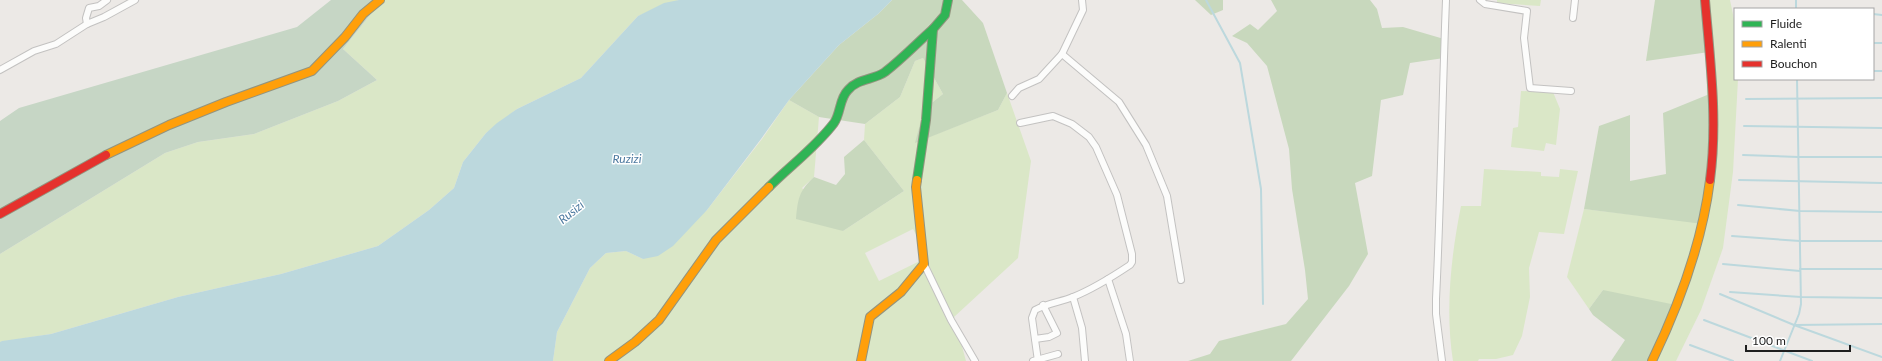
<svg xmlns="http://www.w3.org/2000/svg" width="1882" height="361" font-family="Lato,sans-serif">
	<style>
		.grass { fill: #dae7c7; fill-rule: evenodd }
		.forest { fill: #c8d8bd }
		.cemetery { fill: #c6d6c5 }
		.water { fill: #bcd8dd }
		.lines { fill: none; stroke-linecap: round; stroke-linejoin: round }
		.stream { stroke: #bcd8dd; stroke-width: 2 }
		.street-casing { stroke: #c3c2c1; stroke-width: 8 }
		.fast-casing { stroke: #93947f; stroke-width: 10 }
		.slow-casing { stroke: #93947f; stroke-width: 10 }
		.jam-casing { stroke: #93947f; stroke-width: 10 }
		.street { stroke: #fcfcfb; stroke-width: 6 }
		.fast { stroke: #30b455; stroke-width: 8 }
		.slow { stroke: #ff9f0a; stroke-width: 8 }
		.jam { stroke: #e5322d; stroke-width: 8 }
		.labels { text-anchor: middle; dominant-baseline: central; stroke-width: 3; stroke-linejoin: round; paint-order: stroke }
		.water-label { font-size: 12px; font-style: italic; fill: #4d7aa0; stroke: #fff }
	</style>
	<rect width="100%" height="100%" fill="#ece9e6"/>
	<g class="grass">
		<path d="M382 0H679L638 16 581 78 517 109 486 133 463 162 454 188 429 210 378 246 281 274 178 297 51 334 0 342V254L165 153 198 142 254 134 338 101 377 80 343 49Z"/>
		<path d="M1497 0H1541L1540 6 1497 3Z"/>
		<path d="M1705 0H1730L1735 24V79H1738L1733 172 1723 248 1701 310 1676 361H1652L1603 290 1589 309 1567 277 1584 209 1703 223 1709 196Z"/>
		<path d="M923 58 943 94 924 109 916 142 998 110 1007 93 1031 161 1018 258 954 317 966 361H553L557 332 590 268 606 253 626 251 643 259 707 210 762 139 789 100 819 117 814 177 802 188 843 231 904 191 864 140 865 124 900 97 915 61ZM913 229 928 257 879 281 865 253Z"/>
		<path d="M1521 91 1553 92 1560 109 1556 145 1546 143 1544 151 1511 147 1513 128 1518 127Z"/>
		<path d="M1484 169 1541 172V176L1559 177 1560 169 1578 171 1564 234 1539 232 1529 268 1530 297 1522 336 1513 355 1496 359H1479L1478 361H1453C1445 310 1451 256 1461 206H1481Z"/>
	</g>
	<g class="forest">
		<path d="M892 0H962L983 23 1007 93 998 110 915 143 924 109 943 94 923 58 915 61 900 97 865 124 819 117 789 100 839 45 878 14Z"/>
		<path d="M1195 0H1223V10L1211 15Z"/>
		<path d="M1271 0H1370L1377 9 1382 28 1403 27 1444 39V58L1410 63 1403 95 1381 100 1372 176 1355 183 1368 254 1349 286 1291 361H1188L1210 354 1219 341 1286 324 1308 299 1305 270 1292 189 1289 149 1267 66 1247 43 1232 36 1250 24 1258 30 1277 11Z"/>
		<path d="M1655 0H1705L1709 52 1646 61Z"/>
		<path d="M1712 93 1703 224 1584 209 1599 126 1630 115V181L1666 174 1663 113Z"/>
		<path d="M864 140 904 191 843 231 796 219C798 198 799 191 814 177L836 185 845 174 844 157Z"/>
		<path d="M1603 290 1676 305 1652 361H1611L1625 340 1593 315 1589 309Z"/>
	</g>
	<path class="cemetery" d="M331 0H382L343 49 377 80 338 101 254 134 198 142 165 153 0 254V121L19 108 297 27Z"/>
	<path class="water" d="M679 0H892L878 14 839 45 789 100 761 139 707 210 673 246 658 256 643 259 626 251 606 253 590 268 557 332 553 361H0V342L2 341 51 334 178 297 281 274 378 246 429 210 454 188 463 162 486 133 497 123 517 109 581 78 638 16 664 3Z"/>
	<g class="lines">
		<g class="stream">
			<path d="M1206 0 1240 63 1261 189 1263 304"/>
			<path d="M1796 0V9"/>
			<path d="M1873 14 1882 15"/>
			<path d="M1873 43H1882"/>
			<path d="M1873 71H1882"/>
			<path d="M1746 99 1882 98"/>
			<path d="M1744 126 1882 128"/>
			<path d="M1743 155 1798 157H1882"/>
			<path d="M1739 180 1882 183"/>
			<path d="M1738 205 1800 211 1882 212"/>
			<path d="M1732 236 1800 241H1882"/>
			<path d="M1723 264 1800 271"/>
			<path d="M1800 269H1882"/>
			<path d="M1730 292 1801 297 1882 298"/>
			<path d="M1720 294 1794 325 1882 357"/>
			<path d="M1704 320 1812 361"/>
			<path d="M1795 325 1882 324"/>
			<path d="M1690 345 1733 361"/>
			<path d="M1780 361 1799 314 1801 304 1797 79"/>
		</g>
		<g class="street-casing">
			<g id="street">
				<path d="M1480 0 1485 4 1527 11 1524 38 1530 88 1571 91"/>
				<path d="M1573 18 1575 0"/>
				<path d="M87 24 86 18 89 8 99 6 107 0"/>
				<path d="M1062 54 1119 102 1146 145 1167 196 1181 280"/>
				<path d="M0 70 34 51 56 44 87 24 104 17 135 0"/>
				<path d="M1012 96 1019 88 1039 79 1062 54 1083 10 1082 0"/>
				<path d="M1020 123 1053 116 1072 124 1089 137 1096 147 1117 195 1132 254V262L1130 265C1112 277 1093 289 1073 297 1061 302 1047 303 1035 310L1032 318 1038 361"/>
				<path d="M924 264 951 320 975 361"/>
				<path d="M1108 279 1126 334 1130 361"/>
				<path d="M1073 297 1082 328 1085 361"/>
				<path d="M1035 339 1049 337 1057 333 1043 305"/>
				<path d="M1033 361 1058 354"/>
				<path d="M1442 361 1436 314V299C1441 199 1442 100 1446 0"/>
			</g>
		</g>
		<g class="fast-casing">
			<g id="fast">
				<path d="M917 180 926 120 933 29 945 15 948 0"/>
				<path d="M769 187C791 165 816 147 834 123 841 113 839 99 848 90 858 78 874 80 885 72 902 59 917 43 933 29"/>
			</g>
		</g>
		<g class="slow-casing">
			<g id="slow">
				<path d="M106 155 169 125 226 102 312 71 345 37 363 14 380 0"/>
				<path d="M609 361 635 342 659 320 716 240 769 187"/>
				<path d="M861 361 870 317 901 292 924 264 916 187 917 180"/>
				<path d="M1652 361C1680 303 1702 244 1710 180"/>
			</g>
		</g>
		<g class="jam-casing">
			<g id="jam">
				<path d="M1705 0C1710 60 1718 120 1710 180"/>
				<path d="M0 214 106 155"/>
			</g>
		</g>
		<use href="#street" class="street"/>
		<use href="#fast" class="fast"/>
		<use href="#slow" class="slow"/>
		<use href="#jam" class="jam"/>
	</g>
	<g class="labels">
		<g class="water-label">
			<text x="627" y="158">Ruzizi</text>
			<text transform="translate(571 212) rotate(-39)">Rusizi</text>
		</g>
	</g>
	<rect x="1734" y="8" width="140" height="72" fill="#ffffff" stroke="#a5a5a5"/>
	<rect x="1742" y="21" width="20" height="6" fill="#30b455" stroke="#a5a5a5"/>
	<text x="1770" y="28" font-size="12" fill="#1e1e1e">Fluide</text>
	<rect x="1742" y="41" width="20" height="6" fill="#ff9f0a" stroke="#a5a5a5"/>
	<text x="1770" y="48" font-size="12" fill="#1e1e1e">Ralenti</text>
	<rect x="1742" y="61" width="20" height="6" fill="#e5322d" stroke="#a5a5a5"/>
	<text x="1770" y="68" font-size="12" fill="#1e1e1e">Bouchon</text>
	<path d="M1746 345v6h104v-6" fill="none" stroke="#1e1e1e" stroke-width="2"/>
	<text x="1752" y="345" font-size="12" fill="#1e1e1e" stroke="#ffffff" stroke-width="3" paint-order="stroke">100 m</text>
</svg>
